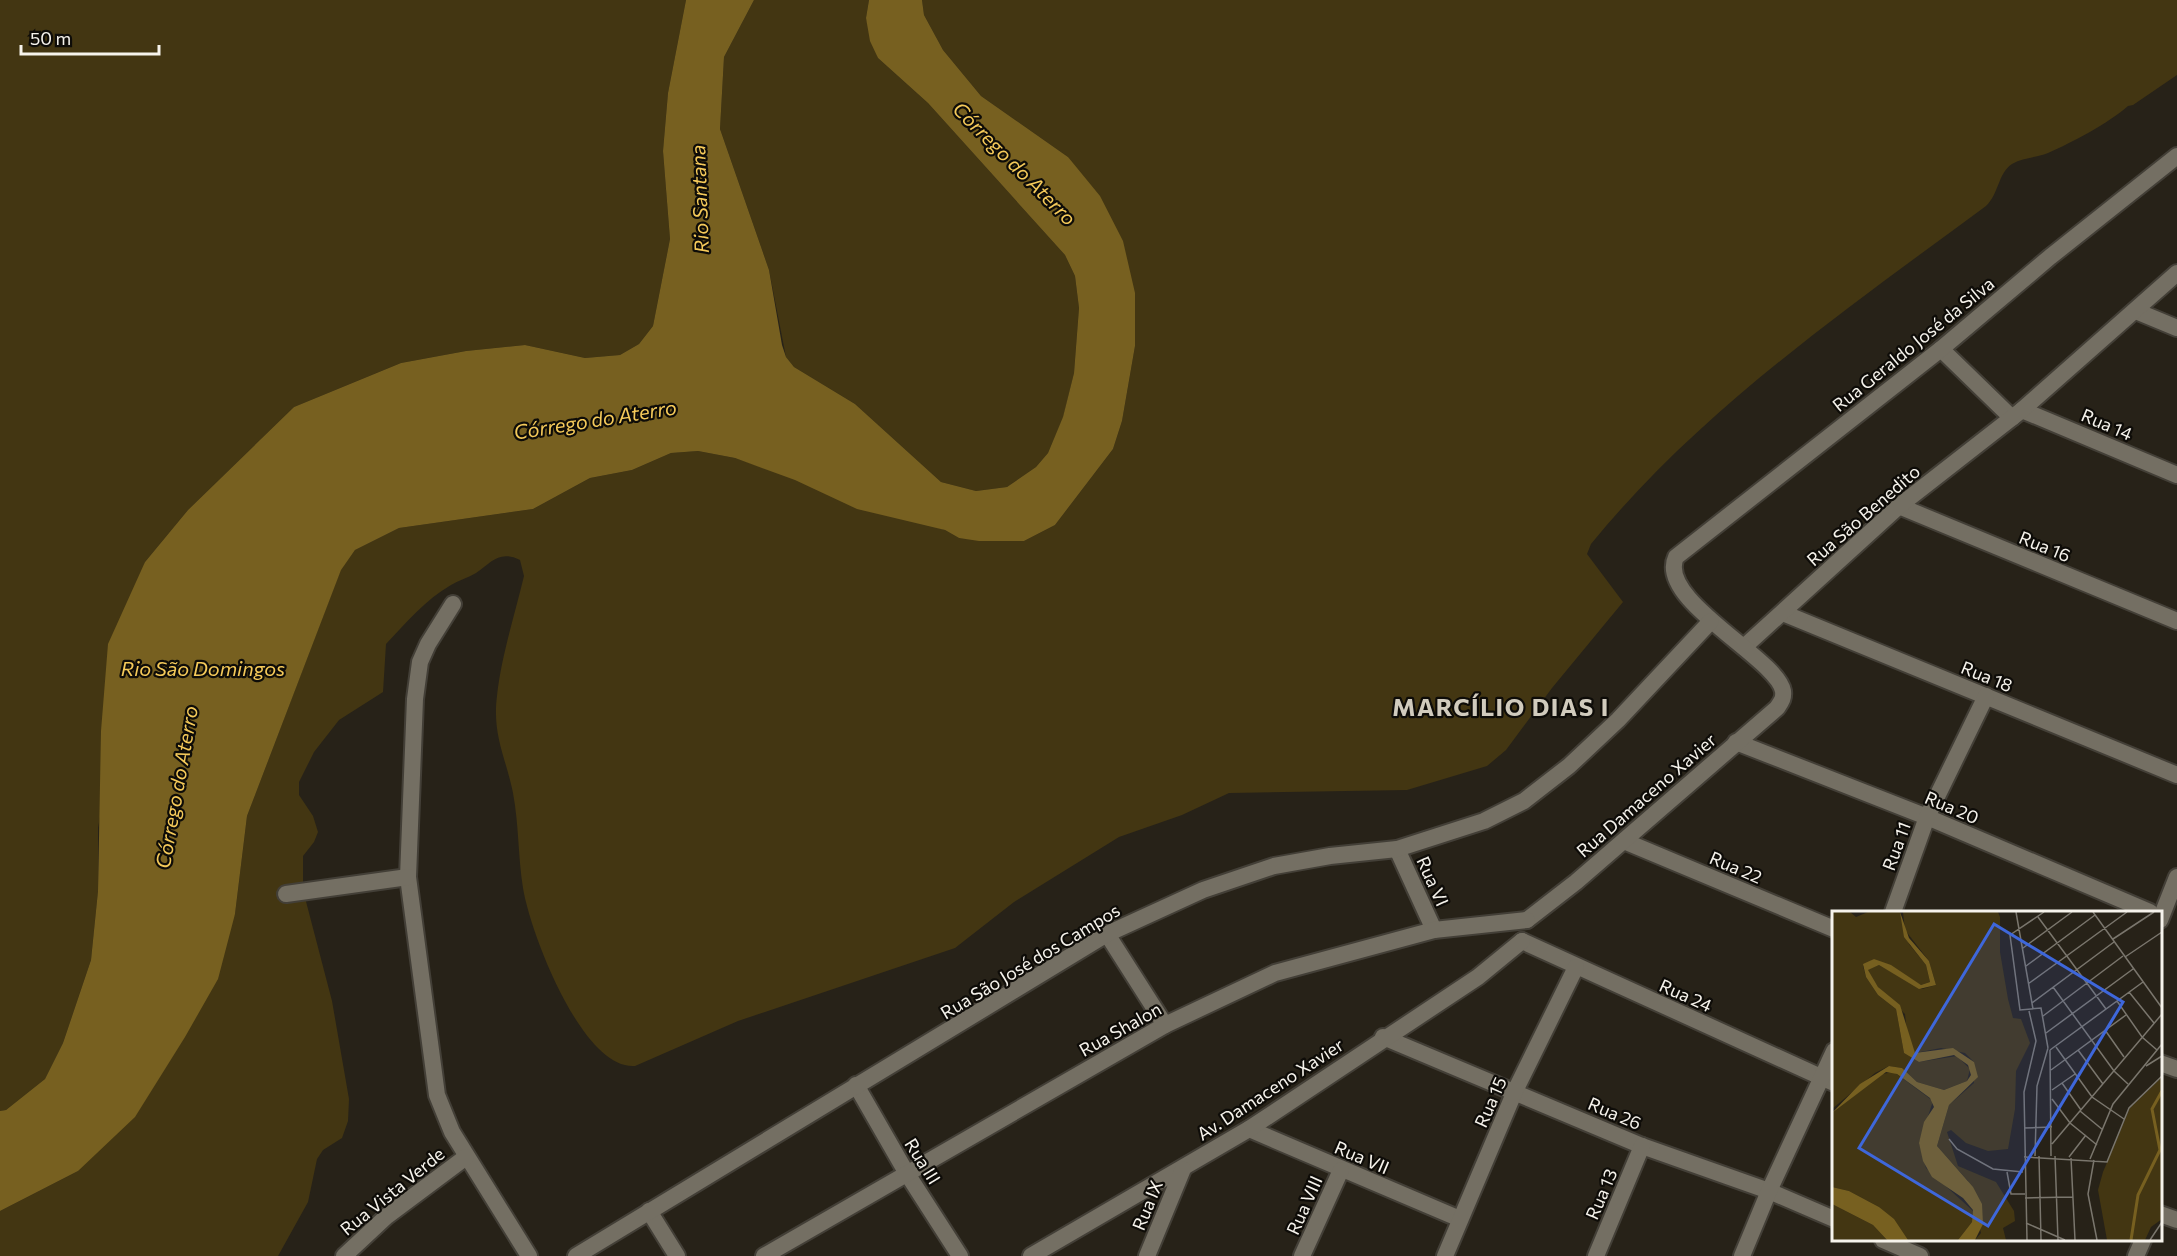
<svg xmlns="http://www.w3.org/2000/svg" width="2177" height="1256" font-family="Commissioner,sans-serif">
	<style>
		.green { fill: #433612 }
		.water { fill: #776020 }
		.lines { fill: none; stroke-linecap: round; stroke-linejoin: round }
		.street-casing { stroke: #433f37; stroke-width: 20 }
		.street { stroke: #746f63; stroke-width: 16 }
		.labels { text-anchor: middle; dominant-baseline: central; stroke-width: 4.5; stroke-linejoin: round; paint-order: stroke }
		.street-label { font-size: 18px; fill: #f6f3ec; stroke: #0e0c08 }
		.water-label { font-size: 20px; font-style: italic; fill: #f5ca5a; stroke: #0e0c08 }
		.district-label { font-size: 24px; font-weight: bold; letter-spacing: 1.5px; fill: #d1cbbd; stroke: #0e0c08 }
		.inset-river { fill: none; stroke: #776020; stroke-width: 3 }
		.inset-road { fill: none; stroke: #7a766d; stroke-width: 1.5 }
		.view { fill: #3e67db; fill-opacity: 0.15; stroke: #3e67db; stroke-width: 3 }
		.inset-edge { fill: none; stroke: #f6f3ec; stroke-width: 3 }
	</style>
	<rect width="100%" height="100%" fill="#272218"/>
	<g class="green">
		<path d="M0 0H686L668 93 663 151 670 239 653 326 639 344 620 355 585 358 525 345 466 351 401 363 294 407 188 510 145 562 98 828V891L91 960 63 1043 45 1079 6 1110 0 1111Z"/>
		<path d="M754 0H869L866 18 878 58 928 103 1065 255 1075 276 1079 308 1074 373 1063 418 1048 453 1036 467 1007 487 976 491 941 482 855 404 794 367 786 357 769 270 720 129 724 57Z"/>
		<path d="M922 0H2177V75L2133 105 2128 106C2109 123 2071 143 2048 153 2036 158 2024 157 2012 164 1998 173 1999 194 1986 206 1848 308 1701 409 1591 544L1587 554 1623 602 1552 688 1506 750 1487 766 1407 790 1229 793 1182 815 1119 837 1014 902 955 948 738 1021 635 1066C582 1070 530 932 523 888 518 857 519 825 513 793 506 758 492 735 497 696 501 657 515 614 524 576L520 560C499 550 492 562 476 573 468 578 459 580 451 585 425 600 406 623 386 644L383 692 339 720 314 752 299 782V795L313 816 318 832 314 842 303 856V890L332 1001 349 1099 348 1121 342 1138 323 1150 317 1159 308 1202 278 1256H0V1211L78 1171 235 914 247 816 341 569 355 550 399 528 533 509 590 478 632 470 671 453 698 451 735 458 945 530 959 538 1024 541 1055 525 1113 449 1122 421 1135 346 1068 157 981 96 943 50 924 15Z"/>
	</g>
	<path class="water" d="M686 0H754L724 57 720 129 769 270 782 345 786 357 794 367 855 404 941 482 976 491 1007 487 1036 467 1048 453 1063 417 1074 373 1079 308 1075 276 1065 255 928 103 878 58 870 41 866 18 869 0H922L924 15 943 50 981 96 1068 157 1100 196 1123 241 1135 293V346L1122 421 1113 449 1055 525 1024 541H979L959 538 945 530 857 509 795 480 735 458 698 451 671 453 632 470 590 478 533 509 399 528 355 550 341 570 247 816 235 914 218 979 185 1037 135 1117 78 1171 0 1211V1111L6 1110 45 1079 63 1043 91 960 98 891 101 731 108 644 145 562 188 510 294 407 401 363 466 351 525 345 585 358 620 355 639 344 653 326 670 239 663 151 668 93Z"/>
	<g class="lines">
		<g class="street-casing">
			<g id="street">
				<path d="M2136 311 2177 328"/>
				<path d="M1941 349 2012 418"/>
				<path d="M2022 410 2177 475"/>
				<path d="M1899 506 2177 621"/>
				<path d="M453 604 428 644 420 662 415 699 408 877 437 1095 452 1132 529 1256"/>
				<path d="M1783 613 2177 775"/>
				<path d="M1744 647 1899 506 2022 410 2177 273"/>
				<path d="M1736 742 1927 817 2150 912"/>
				<path d="M1624 841 1834 929"/>
				<path d="M1397 849 1434 930"/>
				<path d="M286 894 408 877"/>
				<path d="M1893 912 1927 817 1986 696"/>
				<path d="M1527 920 1576 882 1777 708C1781 702 1784 699 1783 691 1777 658 1656 600 1676 557L1941 349 2050 257 2177 156"/>
				<path d="M2160 920 2177 877"/>
				<path d="M1107 934 1165 1025"/>
				<path d="M1522 941 1834 1083"/>
				<path d="M1383 1037 1642 1146 1769 1191 1834 1219"/>
				<path d="M2160 1063 2177 1069"/>
				<path d="M856 1085 906 1172 960 1256"/>
				<path d="M1249 1129 1460 1219"/>
				<path d="M649 1211 677 1256"/>
				<path d="M2160 1214 2177 1220"/>
				<path d="M1883 1240 1920 1256"/>
				<path d="M344 1256 387 1216 466 1157"/>
				<path d="M576 1256 1107 934 1203 890 1274 866 1330 856 1397 849 1484 821 1524 801 1569 766 1618 720 1711 621"/>
				<path d="M764 1256 1165 1025 1275 973 1434 930 1527 920"/>
				<path d="M1031 1256 1249 1129 1478 977 1522 941"/>
				<path d="M1147 1256 1183 1169"/>
				<path d="M1302 1256 1341 1170"/>
				<path d="M1445 1256 1515 1091 1576 967"/>
				<path d="M1596 1256 1642 1146"/>
				<path d="M1742 1256 1769 1191 1834 1051"/>
				<path d="M2136 1256 2143 1240"/>
			</g>
		</g>
		<use href="#street" class="street"/>
	</g>
	<g class="labels">
		<g class="street-label">
			<text transform="translate(1913 344) rotate(-39)">Rua Geraldo José da Silva</text>
			<text transform="translate(2107 424) rotate(23)">Rua 14</text>
			<text transform="translate(1863 515) rotate(-41)">Rua São Benedito</text>
			<text transform="translate(2045 546) rotate(22)">Rua 16</text>
			<text transform="translate(1987 676) rotate(22)">Rua 18</text>
			<text transform="translate(1646 795) rotate(-41)">Rua Damaceno Xavier</text>
			<text transform="translate(1952 807) rotate(23)">Rua 20</text>
			<text transform="translate(1896 846) rotate(-70)">Rua 11</text>
			<text transform="translate(1736 867) rotate(23)">Rua 22</text>
			<text transform="translate(1433 881) rotate(66)">Rua VI</text>
			<text transform="translate(1030 961) rotate(-31)">Rua São José dos Campos</text>
			<text transform="translate(1686 995) rotate(24)">Rua 24</text>
			<text transform="translate(1120 1029) rotate(-29)">Rua Shalon</text>
			<text transform="translate(1270 1089) rotate(-33)">Av. Damaceno Xavier</text>
			<text transform="translate(1490 1102) rotate(-66)">Rua 15</text>
			<text transform="translate(1615 1113) rotate(23)">Rua 26</text>
			<text transform="translate(1362 1157) rotate(23)">Rua VII</text>
			<text transform="translate(923 1161) rotate(58)">Rua III</text>
			<text transform="translate(392 1191) rotate(-39)">Rua Vista Verde</text>
			<text transform="translate(1601 1194) rotate(-67)">Rua 13</text>
			<text transform="translate(1147 1205) rotate(-68)">Rua IX</text>
			<text transform="translate(1304 1205) rotate(-66)">Rua VIII</text>
		</g>
		<g class="water-label">
			<text transform="translate(1015 163) rotate(45)">Córrego do Aterro</text>
			<text transform="translate(699 199) rotate(-92)">Rio Santana</text>
			<text transform="translate(595 419) rotate(-9)">Córrego do Aterro</text>
			<text x="203" y="668">Rio São Domingos</text>
			<text transform="translate(176 787) rotate(-80)">Córrego do Aterro</text>
		</g>
		<g class="district-label">
			<text x="1501" y="706">MARCÍLIO DIAS I</text>
		</g>
	</g>
	<g transform="translate(1832 911)">
		<rect width="330" height="330" fill="#272218"/>
		<path d="M0 1H18L24 6 36 1H68L77 33 94 54 98 71 89 74 42 48 31 55 34 66 46 84 64 98 72 142 87 151 125 145 138 158 135 170 112 179 85 171 70 157 57 155 43 162 0 198ZM71 1H166L168 6V41L176 88 181 107 189 108 198 132 184 160 183 198 176 238 156 240 134 232 119 219 115 221 126 255 164 271 182 300 183 310 171 317 174 329H143L149 322 136 270 105 235 117 194 142 172V151L133 142 109 137 83 142 76 130 73 103 46 76 35 59 47 54 90 78 104 74 97 50 73 19ZM62 161 101 190 87 232 94 257 141 300 140 311 126 329H76L47 296 17 280 0 276V202L50 163ZM330 166V308L319 316 313 329H275L266 279 271 261 298 197ZM0 293 41 314 55 329H0Z" fill="#433612"/>
		<path d="M68 1 77 27 97 50 104 74 87 78 47 54 36 59 46 76 68 94 83 142 121 137 142 151 146 166 117 194 105 235 141 276 150 293 151 313 143 329H126L140 311 141 299 131 287 100 266 91 250 87 232 92 211 102 196 98 187 65 163 54 161 0 202 28 173 57 155 70 157 85 171 112 179 135 170 139 164 136 154 122 144 87 151 72 142 64 98 46 84 34 66 31 53 42 48 59 54 89 74 98 71 94 54 72 26ZM0 276 17 280 47 296 62 308 76 329H55L41 314 0 293Z" fill="#776020"/>
		<path class="inset-river" d="M299 329 306 284 328 239 320 198 330 180"/>
		<path class="inset-road" d="M184 1 201 98M212 1 178 24 188 99 209 97 216 137M261 1 330 97M206 6 274 98M281 28 322 1M191 37 240 1M293 46 330 21M194 55 263 4M196 73 295 1M221 76 282 160 296 173M297 81 322 112M285 90 310 126 325 139M200 92 282 31M211 105 291 45M273 119 292 146M214 122 301 58M224 136 260 186 292 208M218 139 311 71M218 139 219 245M246 139 271 173M314 155 330 145M219 159 294 104M230 172 249 199M220 179 243 163M220 188 238 212 265 234M248 200 271 219M192 217 220 216M117 228 125 238 161 258 191 261M220 233 330 103M203 245 205 175 216 137M207 245 209 329M223 245 226 329M192 246 275 251 297 197 330 165M237 246 254 224M239 247 243 329M258 248 281 193 330 133M262 249 256 283 265 329M175 261 179 283H193M193 287 241 286M194 312 233 329M195 329 192 181 204 130 197 100M318 329 330 311"/>
		<path class="view" d="M162 13 291 91 156 315 27 237Z"/>
		<rect width="330" height="330" class="inset-edge"/>
	</g>
	<path d="M21 45v9h138v-9" fill="none" stroke="#f6f3ec" stroke-width="3"/>
	<text x="30" y="45" font-size="18" fill="#f6f3ec" stroke="#0e0c08" stroke-width="4.5" paint-order="stroke">50 m</text>
</svg>
